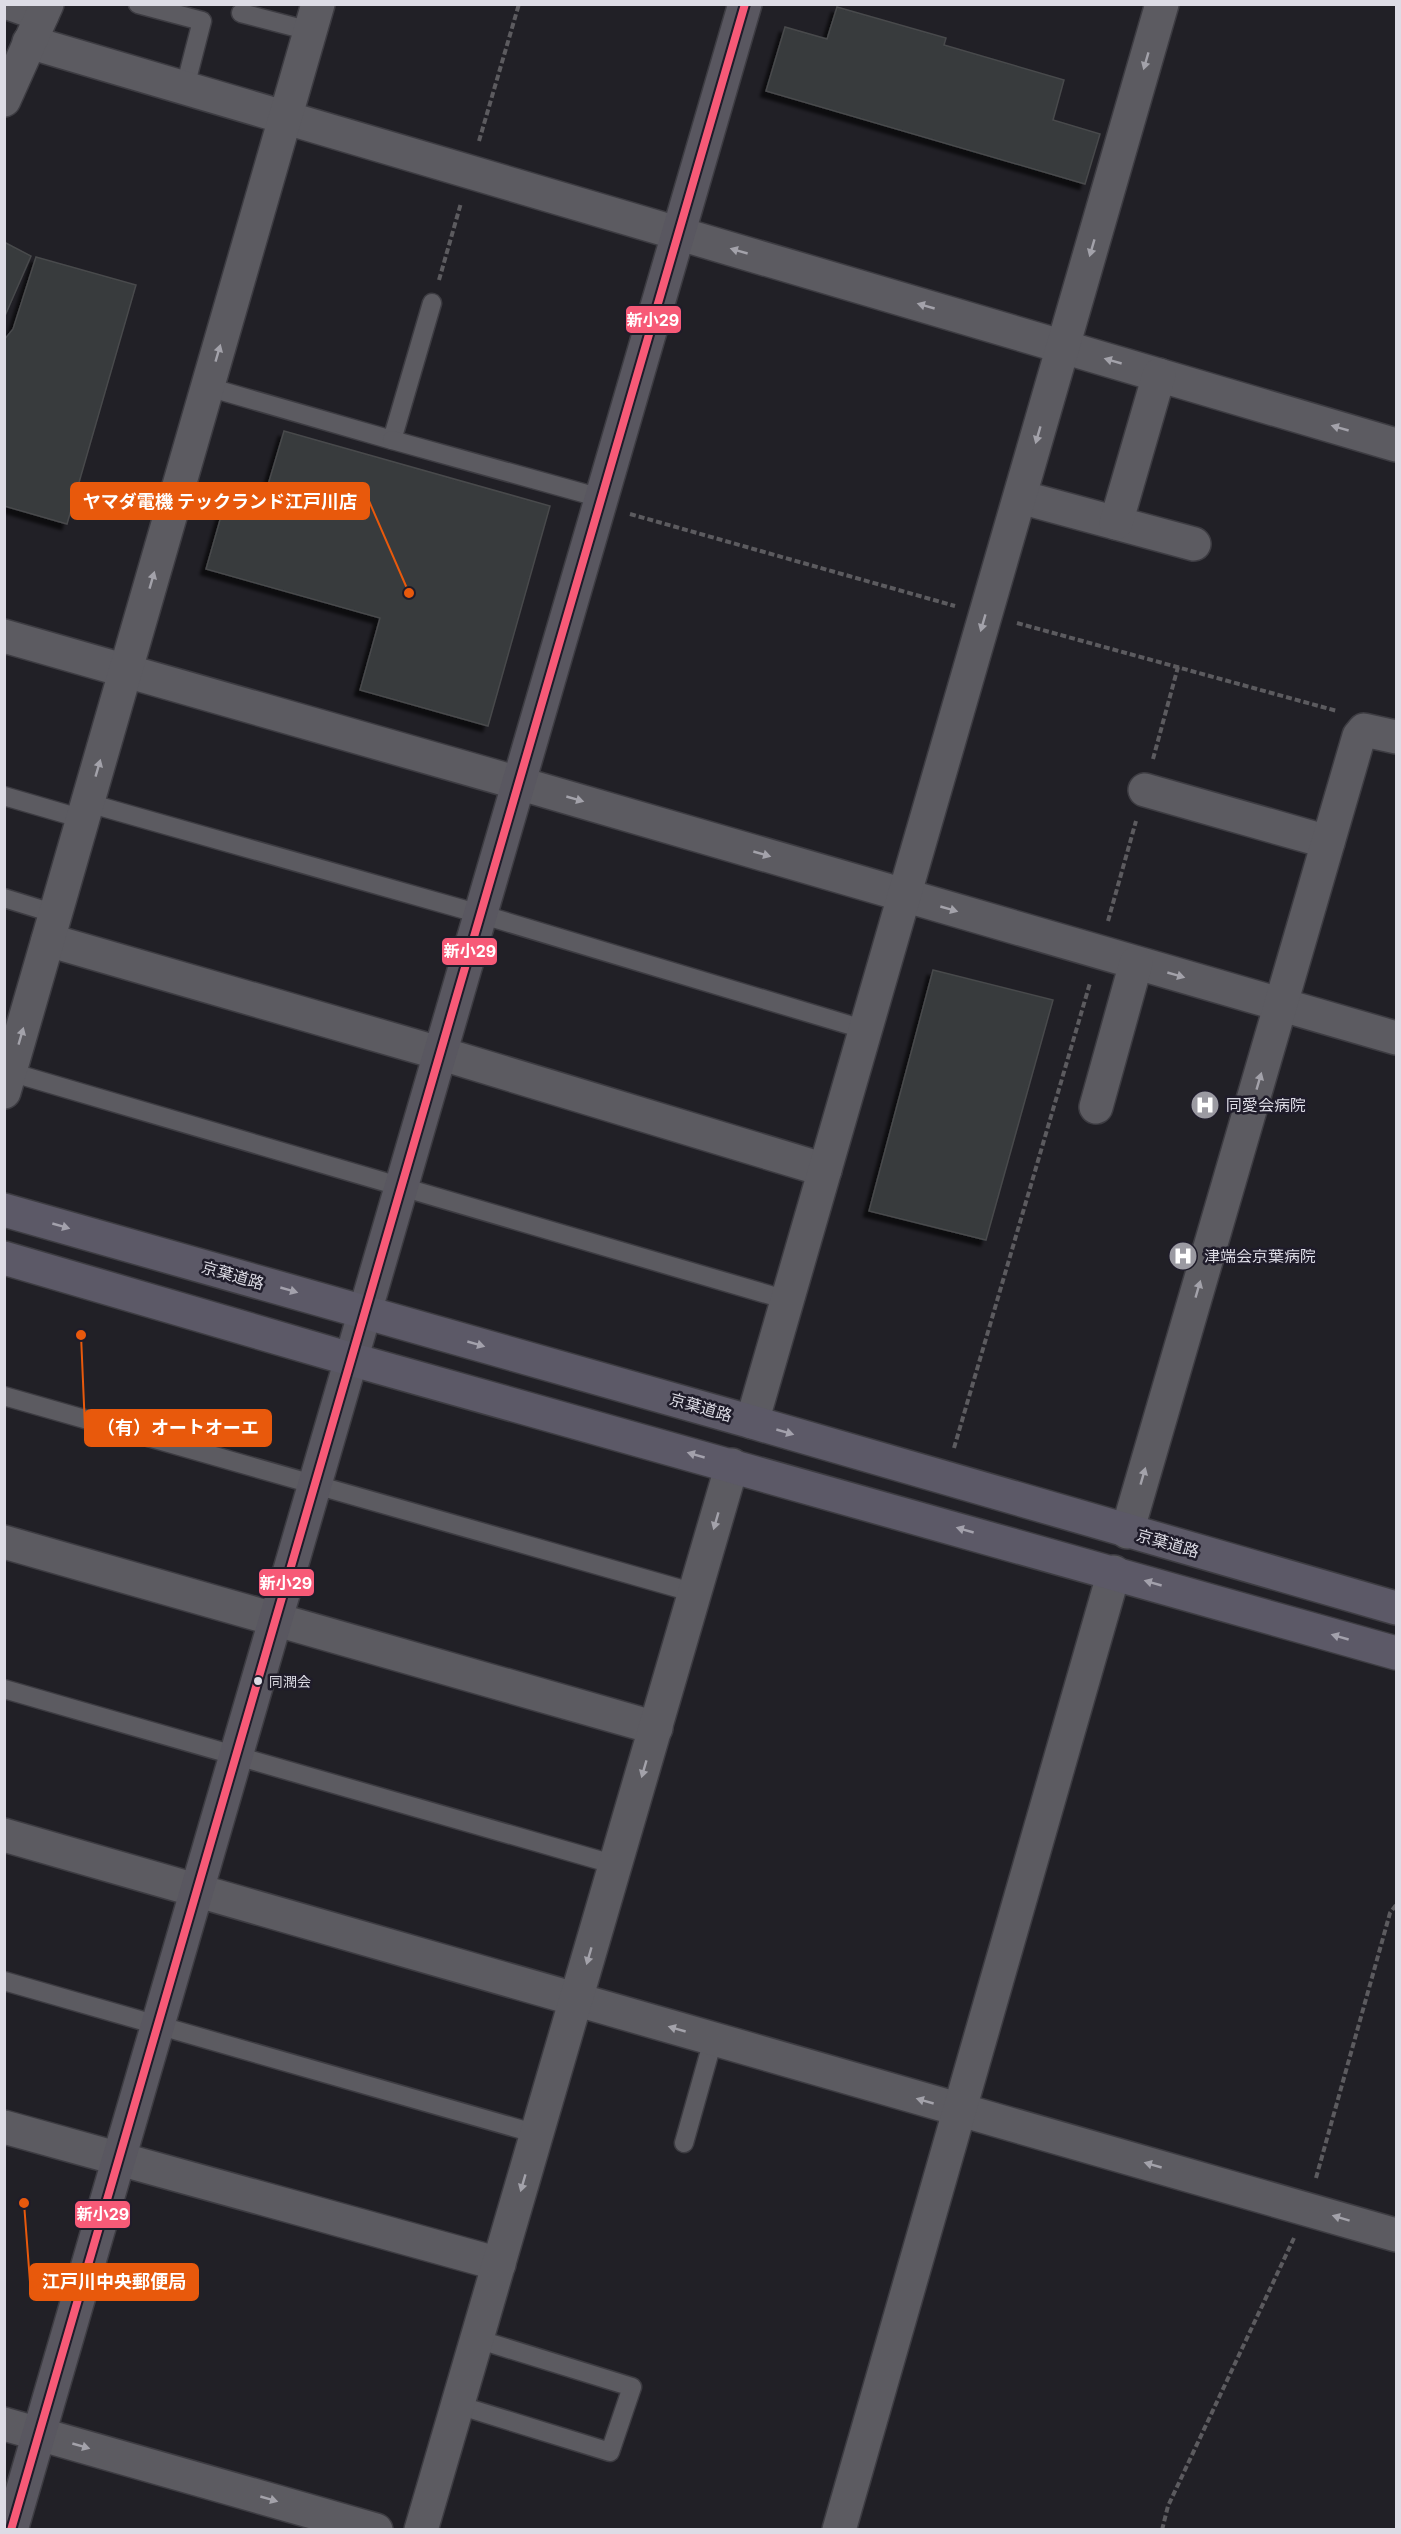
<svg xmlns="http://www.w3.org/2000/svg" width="1401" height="2534" font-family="Inter,'Noto Sans JP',sans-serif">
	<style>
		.building { fill: #373a3c; stroke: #484a4c; stroke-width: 1.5; filter: url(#shadow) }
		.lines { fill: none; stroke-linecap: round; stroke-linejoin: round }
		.lane-casing { stroke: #3d3c42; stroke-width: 21 }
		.street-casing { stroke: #3d3c42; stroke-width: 36 }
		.secondary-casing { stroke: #3d3c42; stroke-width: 36 }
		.highway-casing { stroke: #3d3c42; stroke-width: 36 }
		.path { stroke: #5c5b5f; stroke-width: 4; stroke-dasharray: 6 3; stroke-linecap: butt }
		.lane { stroke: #5c5b61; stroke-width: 18 }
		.street { stroke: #5c5b61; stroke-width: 33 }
		.secondary { stroke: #595760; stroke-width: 33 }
		.highway { stroke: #5c5967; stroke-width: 33 }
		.bus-1-casing { stroke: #1f1c2a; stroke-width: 12 }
		.bus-1 { stroke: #f75a77; stroke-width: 8 }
		.oneway { fill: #a3a2aa }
		.oneway2 { fill: #a3a1ac }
		.bus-dot { fill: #dddce5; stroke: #1f1c2a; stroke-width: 2 }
		.labels { text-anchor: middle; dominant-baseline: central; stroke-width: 5; stroke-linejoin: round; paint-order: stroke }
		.bus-label { font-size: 14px; fill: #dddce5; stroke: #1f1c2a; text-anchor: start }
		.poi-label { font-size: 16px; fill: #dddce5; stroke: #1f1c2a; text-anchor: start }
		.street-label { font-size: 16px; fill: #dddce5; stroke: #1f1c2a }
		.leader { fill: none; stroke: #e8590c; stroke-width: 2 }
		.callout-dot { fill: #e8590c; stroke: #1f1c2a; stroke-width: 2 }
		.callout { fill: #e8590c; stroke: #e8590c; stroke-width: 2 }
		.callout-label { font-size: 18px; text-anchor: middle; font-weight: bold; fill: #fff }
		.line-badge { stroke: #1f1c2a; stroke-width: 2 }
		.badge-label { font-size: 16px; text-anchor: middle; font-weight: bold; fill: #fff }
	</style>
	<defs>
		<filter id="shadow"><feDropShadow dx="-5.5" dy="5.5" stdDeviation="1.5" flood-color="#0009"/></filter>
	</defs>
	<rect width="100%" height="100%" fill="#212026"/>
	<g class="building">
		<path d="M837 7 946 38 944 45 1064 80 1053 120 1100 134 1085 184 766 91 785 27 827 39Z"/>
		<path d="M4 242 31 256 4 318Z"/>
		<path d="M36 257 136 285 67 524 4 506V340L13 329Z"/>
		<path d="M284 431 550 506 488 726 360 690 380 618 206 569 230 485 265 495Z"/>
		<path d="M933 970 1053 1000 986 1240 869 1211Z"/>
	</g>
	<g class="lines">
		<g class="lane-casing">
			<g id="lane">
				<path d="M138 4 202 21 185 87"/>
				<path d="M241 13 310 31"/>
				<path d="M208 387 392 440 432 303"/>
				<path d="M392 440 601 498"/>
				<path d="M4 796 83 819"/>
				<path d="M88 803 480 914 866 1030"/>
				<path d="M4 898 56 914"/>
				<path d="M10 1072 787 1300"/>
				<path d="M4 1396 695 1593"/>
				<path d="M4 1689 616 1865"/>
				<path d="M4 1981 537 2134"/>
				<path d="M684 2143 713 2040"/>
				<path d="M458 2405 610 2452 632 2387 477 2339"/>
			</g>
		</g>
		<g class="street-casing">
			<g id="street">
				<path d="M11 4 42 15"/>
				<path d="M29 42 1396 445"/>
				<path d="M4 100 47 4"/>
				<path d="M1020 497 1194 544"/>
				<path d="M1116 523 1159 375"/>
				<path d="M4 636 518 783 1396 1038"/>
				<path d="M1145 790 1328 842"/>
				<path d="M48 940 439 1053 825 1170"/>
				<path d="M4 1092 318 4"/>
				<path d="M1096 1107 1136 963"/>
				<path d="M752 1422 1162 4"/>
				<path d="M1127 1532 1359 736 1364 730 1396 737"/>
				<path d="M4 1542 656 1728"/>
				<path d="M4 1835 1396 2235"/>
				<path d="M4 2127 499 2264"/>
				<path d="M4 2424 376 2530"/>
				<path d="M421 2530 732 1465"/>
				<path d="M839 2530 1114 1572"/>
			</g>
		</g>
		<g class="secondary-casing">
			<path id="secondary" d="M11 2530 745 4"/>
		</g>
		<g class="highway-casing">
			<g id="highway">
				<path d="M4 1210 752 1422 1396 1608"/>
				<path d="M4 1258 350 1359 1396 1653"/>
			</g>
		</g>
		<g class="path">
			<path d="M479 141 519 4"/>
			<path d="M439 280 461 203"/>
			<path d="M630 514 955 606"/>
			<path d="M1017 623 1337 711"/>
			<path d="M1153 759 1178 667"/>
			<path d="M1108 921 1136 821"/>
			<path d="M954 1448 1090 983"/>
			<path d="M1316 2178 1390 1913 1396 1905"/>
			<path d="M1162 2530 1168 2506 1294 2238"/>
		</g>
		<use href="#lane" class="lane"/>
		<use href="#street" class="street"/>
		<use href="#secondary" class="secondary"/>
		<use href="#highway" class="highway"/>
		<g class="bus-1-casing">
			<path id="bus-1" d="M11 2530 745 4"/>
		</g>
		<use href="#bus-1" class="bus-1"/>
	</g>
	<defs><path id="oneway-solid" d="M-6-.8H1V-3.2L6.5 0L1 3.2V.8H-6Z" transform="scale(1.5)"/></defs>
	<g class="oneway">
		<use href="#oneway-solid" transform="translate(1146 61) rotate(106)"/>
		<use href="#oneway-solid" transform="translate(1092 248) rotate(106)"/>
		<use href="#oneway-solid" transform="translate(739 251) rotate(-164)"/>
		<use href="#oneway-solid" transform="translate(926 306) rotate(-164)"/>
		<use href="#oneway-solid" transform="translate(218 353) rotate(-74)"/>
		<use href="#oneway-solid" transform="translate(1113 361) rotate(-164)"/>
		<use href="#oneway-solid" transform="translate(1340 428) rotate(-164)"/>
		<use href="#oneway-solid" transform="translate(1038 435) rotate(106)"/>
		<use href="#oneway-solid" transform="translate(152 580) rotate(-74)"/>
		<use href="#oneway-solid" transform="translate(983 623) rotate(106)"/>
		<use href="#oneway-solid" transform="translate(98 768) rotate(-74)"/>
		<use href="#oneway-solid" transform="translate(575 799) rotate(16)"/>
		<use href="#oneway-solid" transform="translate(762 854) rotate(16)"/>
		<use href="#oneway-solid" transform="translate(949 909) rotate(16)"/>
		<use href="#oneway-solid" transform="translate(1176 975) rotate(16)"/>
		<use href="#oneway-solid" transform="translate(21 1036) rotate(-74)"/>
		<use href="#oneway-solid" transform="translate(1259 1081) rotate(-74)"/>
		<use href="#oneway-solid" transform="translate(1198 1289) rotate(-74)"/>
		<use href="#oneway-solid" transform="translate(1143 1476) rotate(-74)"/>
		<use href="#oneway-solid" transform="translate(716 1521) rotate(106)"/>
		<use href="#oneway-solid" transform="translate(644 1769) rotate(106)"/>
		<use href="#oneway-solid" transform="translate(589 1956) rotate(106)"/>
		<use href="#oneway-solid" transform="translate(677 2029) rotate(-164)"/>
		<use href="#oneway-solid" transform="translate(925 2101) rotate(-164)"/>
		<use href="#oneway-solid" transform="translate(1153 2165) rotate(-164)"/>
		<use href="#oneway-solid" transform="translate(523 2183) rotate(106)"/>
		<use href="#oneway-solid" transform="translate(1341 2218) rotate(-163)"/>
		<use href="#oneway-solid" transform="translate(81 2446) rotate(16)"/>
		<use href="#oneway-solid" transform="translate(269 2499) rotate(16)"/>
	</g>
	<g class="oneway2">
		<use href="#oneway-solid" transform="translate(61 1226) rotate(16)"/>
		<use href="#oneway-solid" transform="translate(289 1290) rotate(16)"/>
		<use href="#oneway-solid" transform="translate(476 1344) rotate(16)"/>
		<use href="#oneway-solid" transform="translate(785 1432) rotate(16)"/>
		<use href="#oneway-solid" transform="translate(696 1455) rotate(-164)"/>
		<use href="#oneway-solid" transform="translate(965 1530) rotate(-164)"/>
		<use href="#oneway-solid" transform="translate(1153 1583) rotate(-164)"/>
		<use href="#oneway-solid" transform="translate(1340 1637) rotate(-164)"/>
	</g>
	<defs>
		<g id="hospital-disc" transform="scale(1.5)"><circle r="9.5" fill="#9b9aa2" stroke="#1f1c2a"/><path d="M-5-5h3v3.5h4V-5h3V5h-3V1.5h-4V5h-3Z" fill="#fff"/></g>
	</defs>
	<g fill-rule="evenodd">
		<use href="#hospital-disc" x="1205" y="1105"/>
		<use href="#hospital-disc" x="1183" y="1256"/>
	</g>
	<circle class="bus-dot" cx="258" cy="1681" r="5"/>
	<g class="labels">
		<g class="bus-label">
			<text x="269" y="1681">同潤会</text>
		</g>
		<g class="poi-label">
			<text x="1226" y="1105">同愛会病院</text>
			<text x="1204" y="1256">津端会京葉病院</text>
		</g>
		<g class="street-label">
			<text transform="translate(233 1275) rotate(16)">京葉道路</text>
			<text transform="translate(701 1407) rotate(16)">京葉道路</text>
			<text transform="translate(1168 1543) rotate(16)">京葉道路</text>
		</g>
	</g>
	<path class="leader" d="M409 593L369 501M81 1335L85 1428M24 2203L30 2282"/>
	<g class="callout-dot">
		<circle cx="409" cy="593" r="6"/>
		<circle cx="81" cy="1335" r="6"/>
		<circle cx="24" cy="2203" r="6"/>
	</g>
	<g class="callout">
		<rect x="71" y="483" width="298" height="36" rx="6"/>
		<rect x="85" y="1410" width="186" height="36" rx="6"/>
		<rect x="30" y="2264" width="168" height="36" rx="6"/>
	</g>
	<g class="callout-label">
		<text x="220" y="508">ヤマダ電機 テックランド江戸川店</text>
		<text x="178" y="1434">（有）オートオーエ</text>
		<text x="114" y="2288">江戸川中央郵便局</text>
	</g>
	<g class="line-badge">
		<rect x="625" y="305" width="57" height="29" rx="6" fill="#f75a77"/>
		<rect x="441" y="937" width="57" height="29" rx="6" fill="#f75a77"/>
		<rect x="258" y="1568" width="57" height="29" rx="6" fill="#f75a77"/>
		<rect x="74" y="2200" width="57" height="29" rx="6" fill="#f75a77"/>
	</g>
	<g class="badge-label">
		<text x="653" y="326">新小29</text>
		<text x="470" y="957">新小29</text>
		<text x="286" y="1589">新小29</text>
		<text x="103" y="2220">新小29</text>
	</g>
	<rect width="1401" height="2534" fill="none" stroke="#dddce5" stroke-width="12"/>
</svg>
